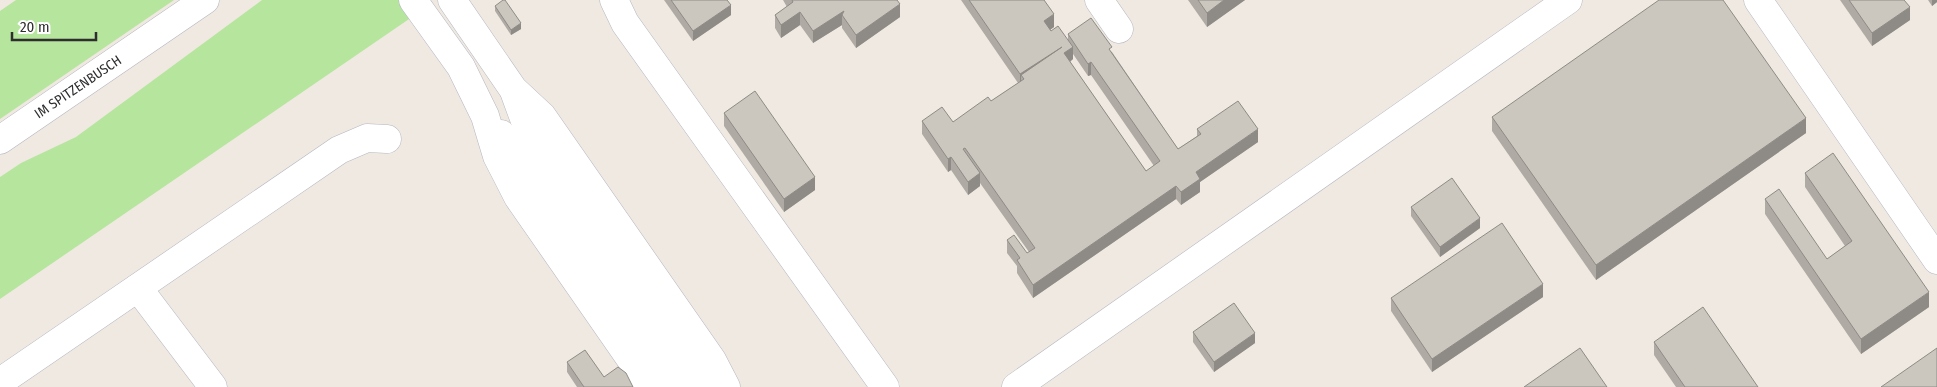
<svg xmlns="http://www.w3.org/2000/svg" width="1937" height="387" font-family="'Fira Sans Condensed',sans-serif">
	<style>
		.green { fill: #b6e59e }
		.lines { fill: none; stroke-linecap: round; stroke-linejoin: round }
		.minor-casing { stroke: #b4b7c1; stroke-width: 29 }
		.minor { stroke: #fff; stroke-width: 28 }
		.wall { fill: #afaba4; fill-rule: evenodd }
		.shaded-wall { fill: #8e8b86 }
		.building { fill: #cbc7bf; stroke: #8e8b86 }
		.labels { text-anchor: middle; dominant-baseline: central; stroke-width: 4; stroke-linejoin: round; paint-order: stroke }
		.street-label { font-size: 14px; fill: #2e2e2e; stroke: #fff }
	</style>
	<rect width="100%" height="100%" fill="#efe9e1"/>
	<g class="green">
		<path d="M16 0H174L0 119V11Z"/>
		<path d="M262 0H400L412 17 0 299V177L21 163 76 137Z"/>
	</g>
	<g class="lines">
		<g class="minor-casing">
			<g id="minor">
				<path d="M413 0 461 67 485 116 497 156 518 197 650 387"/>
				<path d="M452 0 513 89 542 116 712 360 726 387"/>
				<path d="M614 0 625 23 885 387"/>
				<path d="M1099 0 1119 29"/>
				<path d="M1758 0 1937 260"/>
				<path d="M515 94 529 132 694 375 705 387"/>
				<path d="M501 134 676 387"/>
				<path d="M0 140 205 0"/>
				<path d="M138 288 213 387"/>
				<path d="M0 382 339 150 367 138 387 139"/>
				<path d="M1016 387 1568 0"/>
			</g>
		</g>
		<use href="#minor" class="minor"/>
	</g>
	<g class="wall">
		<path d="M664 0H727L731 15 693 41Z"/>
		<path d="M783 0H897L900 17 856 48 842 28V25L813 43 800 25 781 38 775 28V15L787 7Z"/>
		<path d="M961 0H1044L1054 27 1050 30 1051 31 1068 40V34L1112 52 1178 149 1197 136V129L1258 142 1200 182V192L1181 205 1176 199 1033 298 1017 273V266L1007 253V240L1027 253 1029 252 980 183V186L968 195 951 170 948 172 922 134V121L953 122 991 101 1018 83ZM1073 54 1088 76 1091 75 1154 166 1146 171 1070 62 1073 59Z"/>
		<path d="M1188 0H1245L1207 27Z"/>
		<path d="M1840 0H1904L1910 20 1872 46Z"/>
		<path d="M1928 0H1937V2L1932 6Z"/>
		<path d="M495 6 521 29 511 35 495 11Z"/>
		<path d="M724 113 815 190 784 212 724 126Z"/>
		<path d="M1492 117 1806 133 1596 280 1492 131Z"/>
		<path d="M1805 173 1929 307 1861 354 1765 214V199L1827 259 1845 246 1805 187Z"/>
		<path d="M1411 207 1480 228 1440 257 1411 216Z"/>
		<path d="M1543 297 1432 372 1391 311V298Z"/>
		<path d="M1193 332 1255 343 1214 372 1193 342Z"/>
		<path d="M1654 342 1758 387H1676L1654 355Z"/>
		<path d="M567 362 604 377 633 387H577L567 372Z"/>
	</g>
	<g class="shaded-wall">
		<path d="M1224 0H1245L1207 27V13Z"/>
		<path d="M1932 0H1937V2L1932 6Z"/>
		<path d="M900 4V17L856 48V35Z"/>
		<path d="M731 5V15L693 41V31Z"/>
		<path d="M1910 7V20L1872 46V33Z"/>
		<path d="M844 11 842 15V25L813 43V31Z"/>
		<path d="M800 12V25L781 38V25Z"/>
		<path d="M1054 14V27L1044 34V21Z"/>
		<path d="M521 23V29L511 35V30Z"/>
		<path d="M1062 47 1024 79 1021 75V86H1020V74Z"/>
		<path d="M1073 47V59L1064 66V53Z"/>
		<path d="M1091 62V75L1088 76V64Z"/>
		<path d="M1806 118V133L1596 280V265Z"/>
		<path d="M1258 129V142L1200 182V192L1181 205V192L1196 172Z"/>
		<path d="M951 157V170L948 172V159Z"/>
		<path d="M980 173V186L968 195V182Z"/>
		<path d="M815 177V190L784 212V199Z"/>
		<path d="M1176 186V199L1033 298V285Z"/>
		<path d="M1480 218V228L1440 257V247Z"/>
		<path d="M1543 284V297L1432 372V359Z"/>
		<path d="M1929 292V307L1861 354V339Z"/>
		<path d="M1255 333V343L1214 372V362Z"/>
	</g>
	<g class="building">
		<path d="M503 0H505L521 23 511 30 495 6Z"/>
		<path d="M671 0H727L731 5 693 31Z"/>
		<path d="M792 0H897L900 4 856 35 842 15 844 11 813 31 800 12 781 25 775 15 793 2Z"/>
		<path d="M969 0H1044L1054 14 1044 21 1051 31 1058 26 1073 47 1064 53 1146 171 1160 161 1091 62 1088 64 1068 34 1091 18 1112 47 1109 49 1178 149 1201 134 1197 129 1238 101 1258 129 1196 172 1200 179 1181 192 1176 186 1033 285 1017 260 1020 258 1007 240 1014 235 1027 253 1035 248 965 148 963 149 980 173 968 182 951 157 948 159 922 121 942 107 953 122 988 97 991 101 1024 79 1021 75 1062 47 1020 74Z"/>
		<path d="M1198 0H1224L1207 13Z"/>
		<path d="M1659 0H1723L1806 118 1596 265 1492 117Z"/>
		<path d="M1849 0H1904L1910 7 1872 33Z"/>
		<path d="M755 91 815 177 784 199 724 113Z"/>
		<path d="M1833 153 1929 292 1861 339 1765 199 1779 189 1827 259 1852 241 1805 173Z"/>
		<path d="M1452 178 1480 218 1440 247 1411 207Z"/>
		<path d="M1502 223 1543 284 1432 359 1391 298Z"/>
		<path d="M1234 303 1255 333 1214 362 1193 332Z"/>
		<path d="M1703 307 1758 387H1685L1654 342Z"/>
		<path d="M1580 348 1607 387H1524Z"/>
		<path d="M1937 348V387H1881Z"/>
		<path d="M585 350 604 377 618 367 626 373 633 387H584L567 362Z"/>
	</g>
	<g class="labels">
		<g class="street-label">
			<text transform="translate(78 87) rotate(-34)">IM SPITZENBUSCH</text>
		</g>
	</g>
	<path d="M12 32v8h84v-8" fill="none" stroke="#2e2e2e" stroke-width="2.5"/>
	<text x="20" y="32" font-size="15" fill="#2e2e2e" stroke="#ffffff" stroke-width="4" paint-order="stroke">20 m</text>
</svg>
